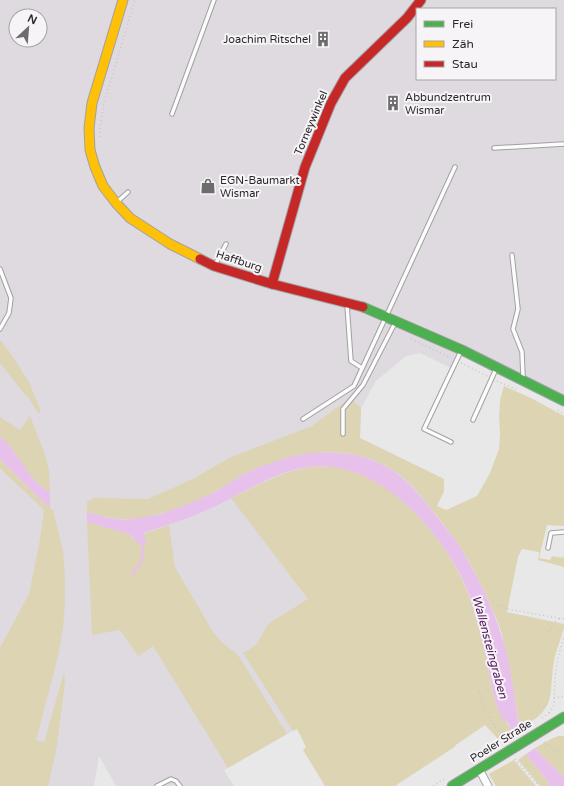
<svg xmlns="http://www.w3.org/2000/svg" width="564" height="786" font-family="'Varela Round',sans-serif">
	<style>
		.built { fill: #dedadf; fill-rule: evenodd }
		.green { fill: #ddd4b4 }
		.water { fill: #e7c1ec }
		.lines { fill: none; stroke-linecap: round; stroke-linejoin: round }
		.stream { stroke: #e7c1ec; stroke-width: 2.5 }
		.lane-casing { stroke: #a2a1a2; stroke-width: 5.5 }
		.street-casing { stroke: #a2a1a2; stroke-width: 9 }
		.fast-casing { stroke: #a2a1a2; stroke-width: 11 }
		.slow-casing { stroke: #a2a1a2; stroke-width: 11 }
		.jam-casing { stroke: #a2a1a2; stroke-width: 11 }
		.path { stroke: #c8c6c8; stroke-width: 1.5; stroke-dasharray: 1 3; stroke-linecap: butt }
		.lane { stroke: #fcfcfc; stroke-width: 3.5 }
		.street { stroke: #fcfcfc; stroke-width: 7 }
		.fast { stroke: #4caf50; stroke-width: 9 }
		.slow { stroke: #ffc107; stroke-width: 9 }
		.jam { stroke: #c62828; stroke-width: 9 }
		.labels { text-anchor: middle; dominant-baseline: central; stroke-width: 4; stroke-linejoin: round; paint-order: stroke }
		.poi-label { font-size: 11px; fill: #2a292a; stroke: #f7f4f7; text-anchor: start }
		.street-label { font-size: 11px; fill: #2a292a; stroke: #f7f4f7 }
		.water-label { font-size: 12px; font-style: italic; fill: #54135d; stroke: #f7f4f7 }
	</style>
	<rect width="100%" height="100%" fill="#e9e8e9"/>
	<path class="built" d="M0 0H564V401L462 350 453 369 420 353 406 356 376 381 361 408 360 438 444 479V491L430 519 326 713 287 734 224 770 234 786H116L99 756 94 786H0ZM417 9H555V79H417ZM16 16H40V40H16Z"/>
	<g class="green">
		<path d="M0 340 9 351 29 382 41 412 38 413 28 397 26 396 0 363Z"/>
		<path d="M504 386 533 399 564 416V526L547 525 539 558 550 560 552 556 563 558 564 555V567L538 560 539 552 522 549 518 557 507 612 564 624V628C561 639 556 650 554 661 548 698 558 707 521 728 518 720 517 713 516 704 513 690 510 676 507 662 505 653 504 643 502 634 495 613 484 591 474 571 464 551 450 533 436 515 427 504 419 492 408 482 361 438 297 450 244 474 235 478 227 485 218 490 194 504 151 520 123 519 111 519 99 515 87 512V502L94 498 148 499 193 479 229 458 312 426 350 398 361 408 360 438 444 479V491L437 506 446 510 477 496 490 473 499 449 500 433 499 416 500 400Z"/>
		<path d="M30 416 46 457 49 471 50 492C29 483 18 451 0 437V417L20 430Z"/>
		<path d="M0 459 46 505 50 506 51 510H53L63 550 65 577V602L63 628 58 657 36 740 44 742 64 673 65 681 57 746 48 786H0V648L29 594 39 545 44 510 0 468Z"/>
		<path d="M309 467C321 467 334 466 346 469 398 482 450 545 468 593 481 627 487 664 495 700L497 706 511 729 507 737 500 741 485 725 456 745 453 748 395 786H325L303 750 306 747 297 729 293 731 243 653 256 645 268 624 308 599 231 498C257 486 281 472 309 467Z"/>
		<path d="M87 522 126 533 137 541 144 537V534L169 525 175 567 213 632 223 643 238 655 287 734 228 768 153 646 138 656 120 630 92 635Z"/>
		<path d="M558 736H564V777L545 759 535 748 551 739Z"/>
		<path d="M526 754 550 784 549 786H540L518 760Z"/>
		<path d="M514 760 536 786H496L489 774Z"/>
	</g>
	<g class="water">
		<path d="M0 437C18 450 29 483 50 492V506L46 505 0 459Z"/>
		<path d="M313 453C337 453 356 452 379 463 405 475 420 496 438 518 444 526 452 535 458 544 475 570 492 605 501 634 509 656 512 682 516 705 517 714 518 720 521 728L507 737 511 729 507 721 505 722C494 707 491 680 487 662 482 641 477 620 471 600 459 566 439 538 414 512 383 481 342 458 297 469 267 476 238 496 209 509 188 519 166 525 144 533L146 544 139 545C136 539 132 536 126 533L87 522V512L108 518 124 520 158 515 189 504 217 491 242 475 262 466 293 456Z"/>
		<path d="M535 748 545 759 564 777V786H548L550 784 526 754Z"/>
	</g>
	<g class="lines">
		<path class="stream" d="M132 574C142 563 143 559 143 544"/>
		<g class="lane-casing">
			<g id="lane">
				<path d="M172 114 214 0"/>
				<path d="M494 148 564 144"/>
				<path d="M117 202 128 192"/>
				<path d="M512 255 518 309 513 329 522 352 523 377"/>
				<path d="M215 265 226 244"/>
				<path d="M0 269 11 298 9 313 0 329"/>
				<path d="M347 305 351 361 362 368"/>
				<path d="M303 419 354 386 455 167"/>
				<path d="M473 420 496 369"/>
				<path d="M343 434V409L363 385 395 323"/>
				<path d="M451 442 424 429 461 351"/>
				<path d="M548 548 551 533 564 532"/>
				<path d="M157 786 171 779 176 781 180 786"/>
			</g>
		</g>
		<g class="street-casing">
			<path id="street" d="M479 769 488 786"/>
		</g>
		<g class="fast-casing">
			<g id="fast">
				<path d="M363 307 462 350 564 401"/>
				<path d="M452 786 564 717"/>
			</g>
		</g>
		<g class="slow-casing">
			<path id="slow" d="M123 0 92 103 89 128 90 150 95 167 103 186 116 203 130 218 170 244 200 259"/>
		</g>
		<g class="jam-casing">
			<g id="jam">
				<path d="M200 259 214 266 272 284 363 307"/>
				<path d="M272 284 305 167 331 103 345 78 407 18 421 0"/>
			</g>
		</g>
		<g class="path">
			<path d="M100 137V127L104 103 135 0"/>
			<path d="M411 339 451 358"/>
			<path d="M461 363 487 376"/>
			<path d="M497 381 518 390"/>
			<path d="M558 410 564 414"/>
			<path d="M493 603 507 609 564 619"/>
			<path d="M549 632 555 622 560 618"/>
			<path d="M479 691 486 712 505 742"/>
			<path d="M554 698 564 696"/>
			<path d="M549 713 554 705 555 676 558 658 564 635"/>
			<path d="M542 718 549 713"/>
			<path d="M544 742 564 757"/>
			<path d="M515 759 539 786"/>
			<path d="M433 786 444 779"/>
		</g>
		<use href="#lane" class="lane"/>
		<use href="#street" class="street"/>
		<use href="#fast" class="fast"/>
		<use href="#slow" class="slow"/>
		<use href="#jam" class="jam"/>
	</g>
	<defs>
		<g id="building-bare" transform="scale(1.2)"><path d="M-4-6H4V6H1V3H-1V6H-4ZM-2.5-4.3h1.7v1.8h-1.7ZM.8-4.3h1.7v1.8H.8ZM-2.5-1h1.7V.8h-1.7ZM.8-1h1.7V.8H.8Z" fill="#6d6c6d" stroke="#f7f4f7" stroke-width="2.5" paint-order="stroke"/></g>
		<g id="shop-bare" transform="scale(1.2)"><path d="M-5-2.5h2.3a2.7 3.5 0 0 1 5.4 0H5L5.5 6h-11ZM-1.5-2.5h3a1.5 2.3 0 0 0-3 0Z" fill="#6d6c6d" stroke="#f7f4f7" stroke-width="2.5" paint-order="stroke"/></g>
	</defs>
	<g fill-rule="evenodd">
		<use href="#building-bare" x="323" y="39"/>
		<use href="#building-bare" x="393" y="103"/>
		<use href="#shop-bare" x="208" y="186"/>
	</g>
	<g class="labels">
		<g class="poi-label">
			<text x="311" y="39" text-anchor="end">Joachim Ritschel</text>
			<text x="405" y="97">Abbundzentrum<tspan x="405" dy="13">Wismar</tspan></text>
			<text x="220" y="180">EGN-Baumarkt<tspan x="220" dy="13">Wismar</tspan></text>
		</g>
		<g class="street-label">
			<text transform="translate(311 123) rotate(-67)">Torneywinkel</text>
			<text transform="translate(239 261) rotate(18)">Haffburg</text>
			<text transform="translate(501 741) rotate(-32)">Poeler Straße</text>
		</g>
		<g class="water-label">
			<text transform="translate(490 647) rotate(75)">Wallensteingraben</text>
		</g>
	</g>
	<rect x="416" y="8" width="140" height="72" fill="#f7f4f7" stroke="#a5a3a5"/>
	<rect x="424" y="21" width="20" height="6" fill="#4caf50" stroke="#a5a3a5"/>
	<text x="452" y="28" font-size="12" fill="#2a292a">Frei</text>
	<rect x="424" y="41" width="20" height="6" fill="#ffc107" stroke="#a5a3a5"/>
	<text x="452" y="48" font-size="12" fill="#2a292a">Zäh</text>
	<rect x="424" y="61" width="20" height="6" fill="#c62828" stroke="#a5a3a5"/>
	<text x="452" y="68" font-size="12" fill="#2a292a">Stau</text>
	<g transform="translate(28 28) rotate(26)"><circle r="19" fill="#f7f4f7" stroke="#a5a3a5"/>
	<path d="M0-3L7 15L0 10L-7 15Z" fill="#6d6c6d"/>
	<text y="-6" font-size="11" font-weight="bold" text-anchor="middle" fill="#2a292a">N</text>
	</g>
</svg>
